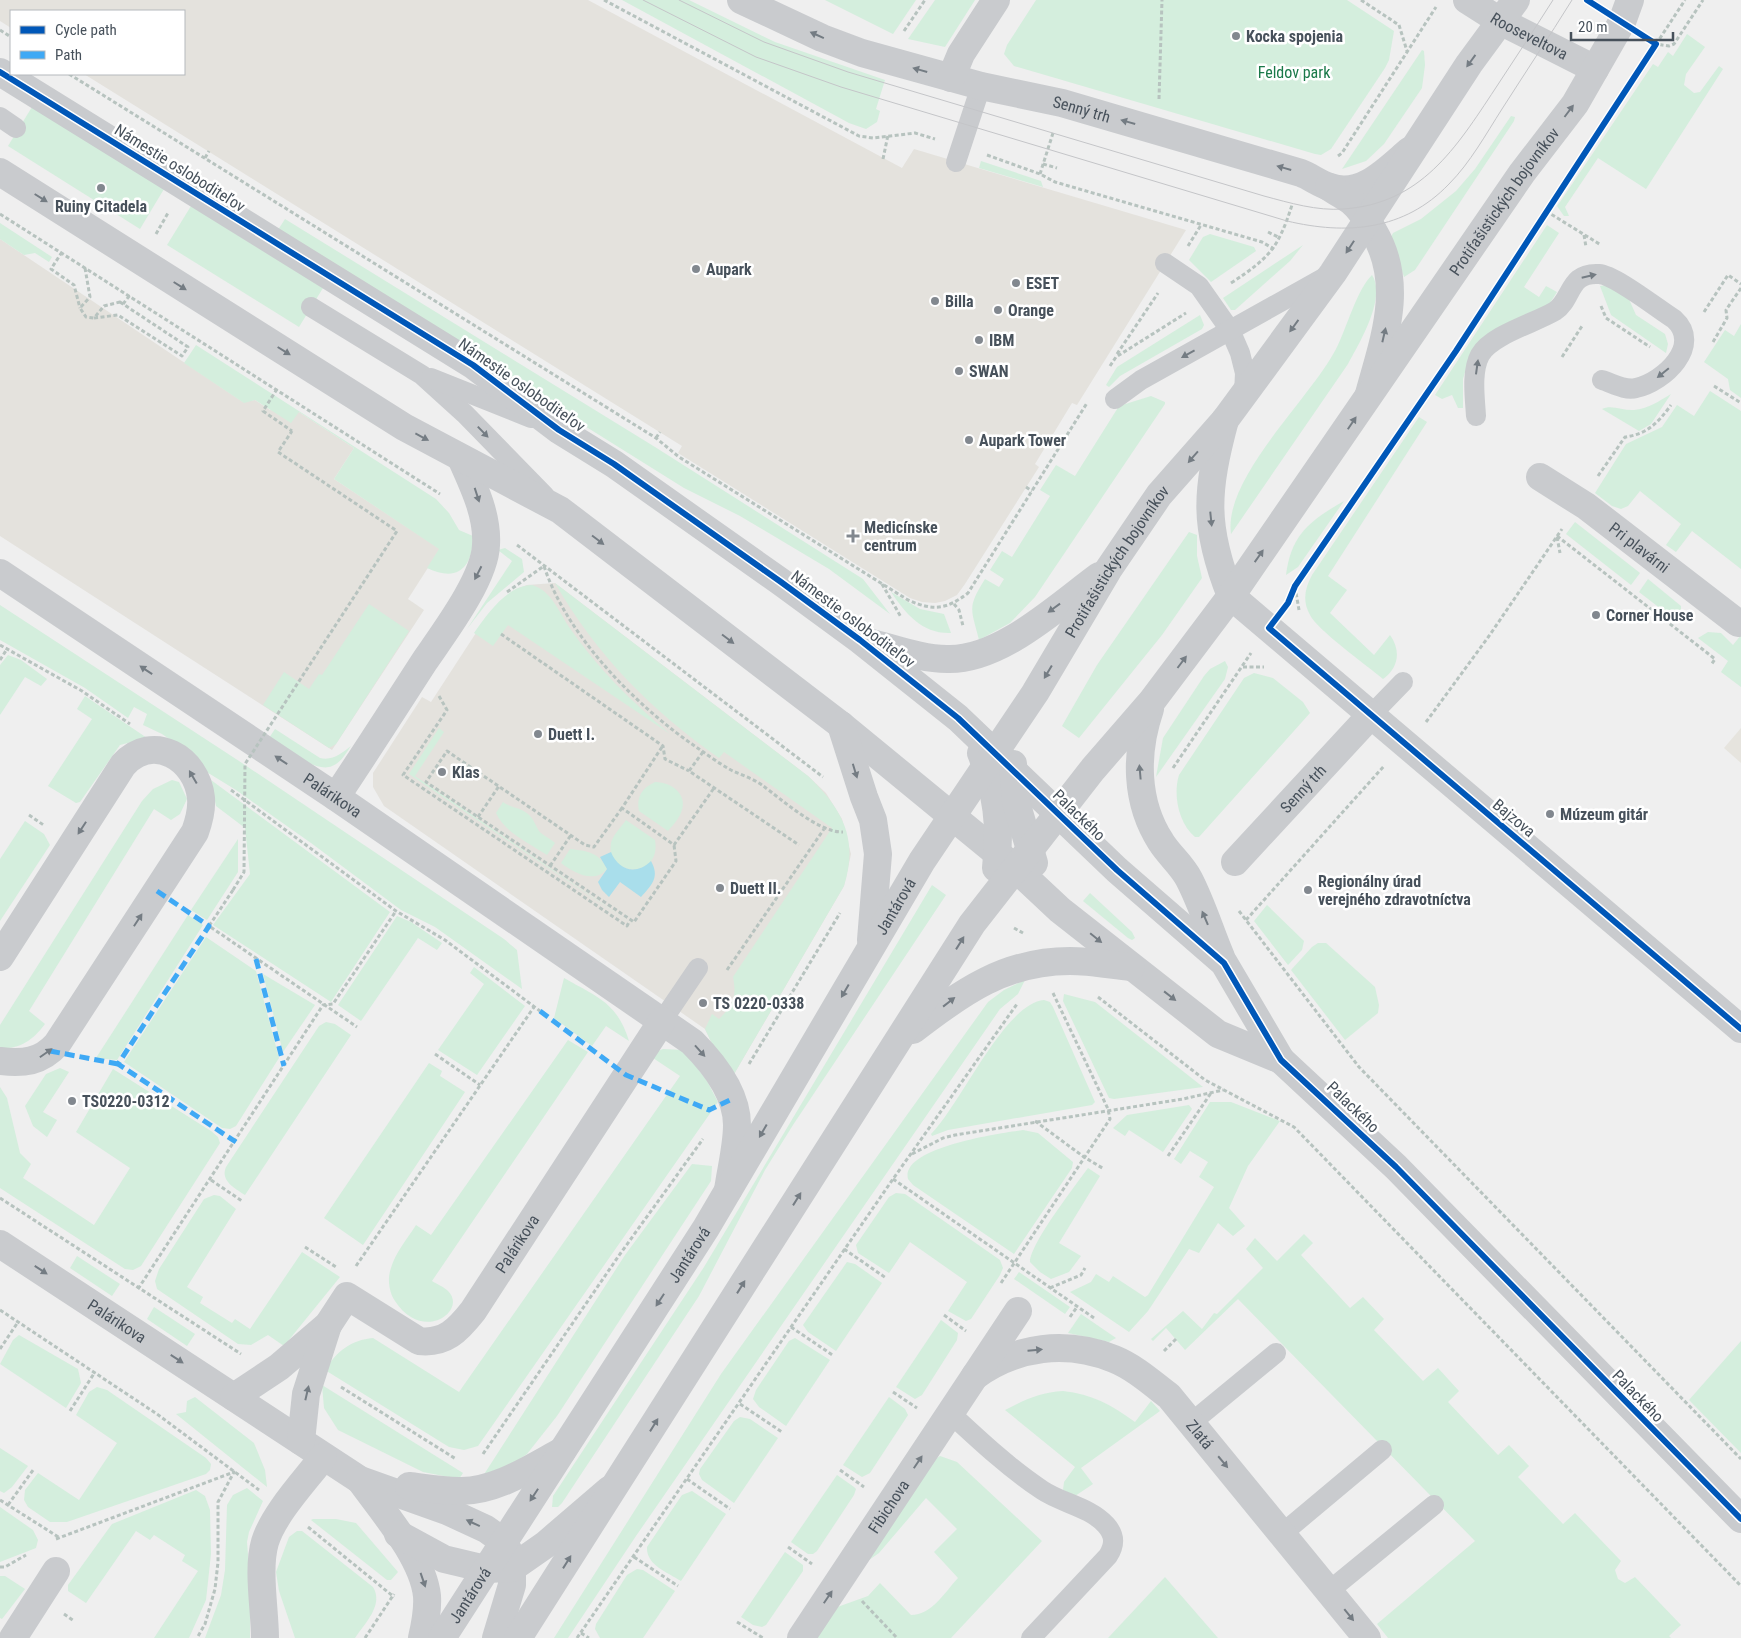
<svg xmlns="http://www.w3.org/2000/svg" width="1741" height="1638" font-family="'Roboto Condensed',sans-serif">
	<style>
		.commercial { fill: #e4e2dd }
		.green { fill: #d4eedd }
		.sand { fill: #e6e4de }
		.water { fill: #a9deeb }
		.lines { fill: none; stroke-linecap: round; stroke-linejoin: round }
		.path { stroke: #b7c3bf; stroke-width: 3; stroke-dasharray: 4 2.5; stroke-linecap: butt }
		.service { stroke: #c9cbce; stroke-width: 20 }
		.minor { stroke: #c9cbce; stroke-width: 28 }
		.tertiary { stroke: #c9cbce; stroke-width: 28 }
		.tram { stroke: #c4c5c8; stroke-width: 1 }
		.path-bridge { stroke: #b7c3bf; stroke-width: 3; stroke-dasharray: 4 2.5; stroke-linecap: butt }
		.quiet { stroke: #3fa9f5; stroke-width: 5; stroke-dasharray: 10 5; stroke-linecap: butt }
		.cycleway-casing { stroke: #fff; stroke-width: 9 }
		.cycleway { stroke: #0057b8; stroke-width: 6 }
		.oneway { fill: #747c83 }
		.poi-dot { fill: #82888f; stroke: #fff; stroke-width: 2 }
		.labels { text-anchor: middle; dominant-baseline: central; stroke-width: 5; stroke-linejoin: round; paint-order: stroke }
		.poi-label { font-size: 16px; font-weight: bold; fill: #47515b; stroke: #fff; text-anchor: start }
		.street-label { font-size: 16px; fill: #47515b; stroke: #fff }
		.park-label { font-size: 16px; fill: #1a7949; stroke: #fff }
	</style>
	<rect width="100%" height="100%" fill="#efefef"/>
	<g class="commercial">
		<path d="M0 0H588L902 168 914 149 1186 230 1077 405 1072 403 1035 464 1039 467 965 584 957 595 945 601 935 603 922 602 910 598 678 453 682 446 84 74H184V11H11V28L0 21Z"/>
		<path d="M0 239 243 402 255 400 270 410 299 412 354 448 334 479 440 549 408 599 424 610 332 750 0 536Z"/>
		<path d="M555 583 808 776 826 793 842 819 851 854 844 886 730 1081 705 1029 384 806 373 787V773L422 697 431 702 487 616 516 589 527 585Z"/>
	</g>
	<g class="green">
		<path d="M622 0H689L775 42 885 80 876 109 880 111 877 122 866 129 849 123Z"/>
		<path d="M825 0H916L893 34Z"/>
		<path d="M935 0H975L945 47 908 39Z"/>
		<path d="M1036 0H1347L1394 31 1389 60 1385 68 1331 149 1321 155 1315 154 1014 66 1004 54 1007 45Z"/>
		<path d="M1687 34 1705 47 1686 74 1684 85 1694 93 1700 92 1719 66 1723 69 1646 189 1598 158 1565 207 1569 216H1564L1557 206 1560 202 1653 64 1658 67 1668 52 1673 56Z"/>
		<path d="M1422 50 1424 51 1425 65 1422 88 1384 144 1366 161 1342 169Z"/>
		<path d="M32 107 164 189 140 229 8 146Z"/>
		<path d="M1511 116 1515 117 1514 121 1415 270 1404 277 1391 237 1393 233 1421 219 1456 191 1475 169Z"/>
		<path d="M981 161 1041 181 1043 187 979 168Z"/>
		<path d="M191 206 323 288 299 327 167 245Z"/>
		<path d="M285 219 655 447 863 579 890 614 829 569 740 516 684 488 276 233Z"/>
		<path d="M0 223 52 257 49 262 35 253 24 255 0 239Z"/>
		<path d="M1547 225 1559 233 1524 287 1539 297 1546 286 1557 292 1550 303 1469 359 1463 379V408H1458L1452 395 1442 399 1435 395Z"/>
		<path d="M1210 234 1254 247 1256 251 1211 282 1189 260 1203 237Z"/>
		<path d="M1303 245 1290 261 1235 310H1231L1223 298Z"/>
		<path d="M1372 275C1387 297 1359 344 1348 364L1231 534C1223 478 1310 399 1336 349 1346 330 1357 289 1372 275Z"/>
		<path d="M1606 285 1628 297 1636 315 1665 334 1668 344 1666 353 1611 315 1600 286Z"/>
		<path d="M1200 315 1204 325 1202 329 1120 376 1109 387 1106 385 1117 367Z"/>
		<path d="M1741 324V398L1730 390 1728 379 1704 362 1725 330 1734 336Z"/>
		<path d="M196 345 436 499 449 513 459 530 473 536C473 567 458 583 427 568L439 549 334 479 354 448 299 412 291 423 255 400 244 403 184 363Z"/>
		<path d="M1710 391 1741 411V569L1692 531 1676 552 1666 545 1681 524 1640 491 1628 506 1621 509 1612 506 1595 493 1626 444 1662 427 1677 405 1694 416Z"/>
		<path d="M1671 394 1651 424 1639 431 1602 409C1611 404 1624 411 1634 410 1648 409 1659 401 1671 394Z"/>
		<path d="M1151 396 1165 402V404L1035 597 1010 623 979 640C971 608 967 608 985 579L999 587 1004 579 990 570 1002 551 1012 557 1050 496 1040 490 1056 465 1075 476 1119 406Z"/>
		<path d="M1419 417 1427 422 1328 576 1347 590 1330 613 1374 655 1390 635C1401 650 1399 668 1383 679 1368 666 1317 630 1310 615 1302 601 1305 588 1312 575Z"/>
		<path d="M1344 501 1298 567 1286 575C1291 534 1311 520 1344 501Z"/>
		<path d="M1575 522 1640 573 1631 585 1566 534Z"/>
		<path d="M1189 532 1197 535V556L1202 578 1162 635 1079 738 1062 726 1097 665Z"/>
		<path d="M505 548 522 559 524 572 487 603 467 629 512 561 498 550Z"/>
		<path d="M1648 579 1681 606V618L1678 622 1639 592Z"/>
		<path d="M555 583 808 776C842 809 859 838 844 886L730 1081 705 1029 712 1014 719 1019C733 1005 737 997 733 977L832 828 724 752 719 758C652 711 596 655 555 583Z"/>
		<path d="M532 585C551 590 559 612 569 627 597 668 632 702 670 734L508 625 493 646 474 633C487 615 507 585 532 585Z"/>
		<path d="M891 592 920 609 944 614 951 633C922 634 906 614 891 592Z"/>
		<path d="M369 604 409 631 336 744 329 748 263 705 284 672 309 689 319 674 322 675Z"/>
		<path d="M0 605 239 761 504 939 517 950 522 989 435 927 401 910 311 843 236 790 205 771 191 754 162 734 143 725 147 714 134 707 128 718 85 688 0 640Z"/>
		<path d="M1708 632 1721 633 1733 645 1741 635V687L1721 672 1728 661 1698 638Z"/>
		<path d="M8 655 21 660 47 679 41 686 25 677 0 715V665Z"/>
		<path d="M1225 661 1228 667 1225 679 1156 777 1163 738 1204 676 1210 669Z"/>
		<path d="M1254 673 1273 678 1303 702 1310 713 1199 837H1195C1178 823 1173 794 1179 775L1240 684 1244 678Z"/>
		<path d="M85 696 147 738 120 745 80 802 76 803 48 786 92 719 77 709Z"/>
		<path d="M439 728 444 732 415 776 641 930 409 774Z"/>
		<path d="M275 729 320 758C333 761 342 753 351 746 346 753 341 763 332 766 316 774 284 747 269 738Z"/>
		<path d="M172 780 179 782 187 799 180 814 171 820 154 809 29 1011 45 1024C32 1041 21 1048 0 1049V1025L142 801 153 789Z"/>
		<path d="M211 780 390 912 331 1002 213 925 250 874 245 828 216 806Z"/>
		<path d="M655 782C673 782 690 796 680 815 677 821 672 826 668 831L639 811C636 797 642 788 655 782Z"/>
		<path d="M503 802C511 808 520 807 528 814 534 819 535 825 539 831 542 835 551 839 555 843L547 855C529 843 505 833 496 813Z"/>
		<path d="M626 820 655 840C662 880 605 877 611 843 613 835 621 827 626 820Z"/>
		<path d="M25 821 44 834 50 845 0 921V859Z"/>
		<path d="M238 839V872L207 920 191 910Z"/>
		<path d="M570 849C587 851 599 852 607 869 594 884 574 873 561 863Z"/>
		<path d="M932 885 946 895 793 1125 765 1170 699 1296 562 1503 558 1507H552L553 1496 704 1267Z"/>
		<path d="M1090 893 1132 932 1135 938 1132 940 1128 938 1083 901Z"/>
		<path d="M1267 905 1304 941 1302 950 1288 965 1254 921Z"/>
		<path d="M188 915 203 925 117 1060 96 1058Z"/>
		<path d="M397 916 411 922 442 943 437 950 418 938 361 1021 338 1005Z"/>
		<path d="M206 937 256 971 279 1058 236 1126 230 1129 222 1128 124 1062Z"/>
		<path d="M1318 943H1326L1375 987 1379 1005 1378 1013 1345 1040 1291 970 1312 947Z"/>
		<path d="M474 967 525 1006 477 1075 438 1050 484 984 470 973Z"/>
		<path d="M263 974 315 1005 283 1052Z"/>
		<path d="M564 978C597 997 617 1002 629 1041L606 1026 592 1046 554 1018Z"/>
		<path d="M1025 980 1018 994 1000 1009 636 1536 568 1638H554L721 1374 988 1002 1004 990Z"/>
		<path d="M1064 994 1095 1002 1203 1087 1114 1099 1109 1098 1063 1001Z"/>
		<path d="M1044 1000 1050 1002 1053 1007 1095 1102 1092 1105 948 1130 932 1136 931 1134C961 1104 1004 1004 1044 1000Z"/>
		<path d="M326 1022 335 1024 351 1035 245 1195C235 1188 220 1181 226 1167L319 1026Z"/>
		<path d="M568 1040 588 1052 432 1281C437 1284 444 1287 448 1291 468 1310 423 1344 395 1301 389 1292 387 1279 391 1268 395 1253 408 1238 416 1225L431 1235Z"/>
		<path d="M663 1049 684 1050 707 1081 718 1102 478 1446 464 1450 449 1447 325 1370C337 1351 351 1340 373 1338L459 1392 680 1076 653 1058 658 1051Z"/>
		<path d="M429 1063 442 1071 440 1076 465 1092 363 1245 324 1218Z"/>
		<path d="M60 1068 69 1072 43 1112 57 1120 47 1137 33 1126 25 1106 46 1074Z"/>
		<path d="M113 1069 211 1131 218 1137 220 1143 141 1266 133 1270 125 1269 0 1188V1087L7 1098 20 1153 31 1164 23 1178 94 1225 130 1168 76 1132Z"/>
		<path d="M1210 1102H1231L1280 1121 1248 1166 1229 1208 1245 1226 1233 1236 1218 1223 1199 1253 1189 1249 1148 1311 1129 1332 1070 1292 1091 1282 1096 1274 1109 1282 1113 1276 1145 1297 1148 1295 1214 1187 1199 1177 1208 1162 1190 1151 1181 1164 1174 1159Z"/>
		<path d="M1189 1105 1192 1109 1163 1152 1129 1130 1125 1136 1113 1128 1127 1115Z"/>
		<path d="M1023 1130 1038 1133 1073 1162 1072 1168 1014 1254 913 1185 908 1179C900 1147 1002 1133 1023 1130Z"/>
		<path d="M692 1164 712 1166 711 1181 557 1416 527 1454 508 1467 481 1479 625 1255Z"/>
		<path d="M1088 1168 1100 1176 1059 1243 1081 1256 1069 1272 1051 1279 1040 1272 1030 1262C1030 1244 1075 1186 1088 1168Z"/>
		<path d="M896 1193 905 1194 1000 1260 1003 1268 1000 1275 971 1319 966 1321 948 1311 967 1282 910 1242 889 1273 858 1253 856 1245 889 1197Z"/>
		<path d="M214 1195 220 1196 236 1209 187 1287 203 1297 200 1303 232 1323 235 1319 250 1329 302 1252 340 1277 284 1346 268 1335 251 1345 238 1344 157 1289 155 1281 159 1269 204 1199Z"/>
		<path d="M1304 1234 1313 1243 1301 1255 1350 1308 1363 1297 1384 1319 1374 1330 1423 1381 1438 1368 1459 1391 1448 1402 1498 1455 1509 1445 1529 1466 1518 1477 1563 1524 1575 1513 1621 1561 1615 1570 1618 1579 1625 1583 1635 1577 1681 1625 1669 1636 1671 1638H1388L1377 1624 1475 1541 1238 1299 1185 1350 1166 1328 1153 1341 1151 1339 1183 1311 1202 1329 1214 1313 1217 1314 1263 1268 1246 1249 1255 1238 1277 1261Z"/>
		<path d="M77 1256 120 1284 112 1296 70 1268Z"/>
		<path d="M847 1262 855 1264 882 1283 836 1351 808 1332 803 1325Z"/>
		<path d="M1019 1272 1070 1307 1065 1314 1014 1279Z"/>
		<path d="M154 1307 195 1334 187 1346 147 1319Z"/>
		<path d="M1081 1314 1116 1338 1109 1342 1068 1333Z"/>
		<path d="M941 1320 958 1333 957 1340 922 1395 915 1399 896 1387Z"/>
		<path d="M19 1335 78 1369 81 1383 66 1408 0 1364 13 1340Z"/>
		<path d="M795 1338 830 1360 786 1426 759 1407 753 1399 756 1390 789 1341Z"/>
		<path d="M1741 1341V1453L1689 1400Z"/>
		<path d="M322 1385 463 1473 459 1479 423 1472 338 1430 324 1408Z"/>
		<path d="M97 1387 107 1390 206 1458 211 1464 210 1470 206 1474 67 1522H50L28 1507 24 1500 25 1490 38 1473 79 1500 117 1443 76 1415 89 1392Z"/>
		<path d="M1063 1391C1092 1394 1112 1405 1135 1422L1151 1401 1160 1411 1081 1468 1093 1484 1075 1496 1063 1490 1064 1482 1075 1467 1005 1410C1024 1400 1041 1392 1063 1391Z"/>
		<path d="M195 1397 254 1443 265 1470 267 1487 176 1414 186 1412 187 1401Z"/>
		<path d="M889 1397 905 1409 908 1415 870 1473 862 1477 843 1465Z"/>
		<path d="M740 1417 750 1419 778 1438 734 1503 702 1480 699 1474 700 1469 734 1421Z"/>
		<path d="M0 1448 28 1466 12 1487 4 1493 0 1491Z"/>
		<path d="M940 1456 957 1462 1042 1541 951 1638H810L829 1610 868 1596 880 1583 911 1615C932 1615 945 1592 958 1578L934 1552 957 1529 926 1498 879 1553 862 1565 924 1466Z"/>
		<path d="M837 1475 854 1487 856 1489 854 1495 817 1551 813 1554H808L791 1542Z"/>
		<path d="M247 1488 263 1501 249 1532 247 1542 250 1580V1638H205L221 1595 225 1570 227 1505 233 1495Z"/>
		<path d="M196 1490 205 1496 210 1510 211 1554 206 1600 189 1638H154L198 1571 182 1561 185 1555 154 1535 150 1540 136 1531 86 1603 68 1591V1585L112 1524Z"/>
		<path d="M692 1491 726 1514 681 1581C667 1572 646 1565 647 1547L682 1495Z"/>
		<path d="M0 1507 33 1530 38 1540 36 1548 0 1562Z"/>
		<path d="M313 1519H336L356 1523 398 1572 391 1580H387L311 1520Z"/>
		<path d="M297 1531H302L373 1587C384 1605 365 1623 355 1638H295L279 1591 276 1572 289 1537Z"/>
		<path d="M785 1552 803 1565V1571L766 1625 762 1627 753 1625 741 1617Z"/>
		<path d="M637 1569 643 1570 675 1591 643 1638H600L595 1629 596 1624 627 1575Z"/>
		<path d="M0 1576H5L25 1589 2 1619 0 1618Z"/>
		<path d="M1165 1577 1218 1638H1108Z"/>
	</g>
	<path class="sand" d="M1741 728V763L1724 748Z"/>
	<path class="water" d="M611 852C618 870 636 876 651 861 660 877 652 885 641 897L620 882 609 897 602 890 598 882 607 869 600 857Z"/>
	<g class="lines">
		<g class="path">
			<path d="M604 0 859 136 873 138 915 133 935 139"/>
			<path d="M1361 0 1399 25 1407 51"/>
			<path d="M1587 0 1594 5"/>
			<path d="M0 30 11 37"/>
			<path d="M904 31 925 0"/>
			<path d="M1648 39 1656 44 1669 46 1674 44 1703 0"/>
			<path d="M69 74 656 438 679 457 908 600C933 611 946 610 968 593L1087 403"/>
			<path d="M1159 99 1162 0"/>
			<path d="M987 155 1040 174 1055 182 1262 242 1274 249"/>
			<path d="M1338 156 1342 153 1436 7"/>
			<path d="M205 158 209 151"/>
			<path d="M883 159 888 135"/>
			<path d="M1043 164 1057 168"/>
			<path d="M1040 174 1053 133"/>
			<path d="M1546 211 1601 245"/>
			<path d="M0 214 440 494"/>
			<path d="M1268 232 1280 238"/>
			<path d="M156 234 168 213"/>
			<path d="M1584 235 1586 247"/>
			<path d="M1188 246 1201 225"/>
			<path d="M62 252 51 269 74 285 80 308"/>
			<path d="M85 268 90 297 80 308 86 317 94 318"/>
			<path d="M1231 283C1269 258 1278 249 1292 205"/>
			<path d="M120 302 188 347 182 356 118 315 94 318 104 306Z"/>
			<path d="M123 304 130 295"/>
			<path d="M1601 306 1606 318 1650 347"/>
			<path d="M1704 312 1728 275 1741 284"/>
			<path d="M1478 316 1685 0"/>
			<path d="M1713 342 1727 318 1726 310 1741 288"/>
			<path d="M1117 354 1158 293"/>
			<path d="M1562 357 1582 326"/>
			<path d="M1110 366 1116 357 1186 313"/>
			<path d="M1714 386 1741 403"/>
			<path d="M277 389 263 411 292 431"/>
			<path d="M656 438 660 432"/>
			<path d="M1598 476 1625 437C1647 434 1658 423 1671 405"/>
			<path d="M1026 487 1032 491"/>
			<path d="M1557 536 1715 659 1711 665"/>
			<path d="M1557 537 1560 553"/>
			<path d="M517 545 823 777"/>
			<path d="M882 584 901 617"/>
			<path d="M1295 587 1299 610"/>
			<path d="M507 592 544 566C567 637 638 708 699 749 709 756 720 764 731 770 741 775 752 778 762 785 781 799 819 833 843 832"/>
			<path d="M954 604 959 610 963 626"/>
			<path d="M1287 604 1295 586 1447 363"/>
			<path d="M501 634 663 746 665 759 689 771"/>
			<path d="M0 645 82 691 130 724"/>
			<path d="M0 660 7 649"/>
			<path d="M1243 667H1264"/>
			<path d="M439 696 447 710 403 775 627 926 629 922"/>
			<path d="M1426 722 1489 636 1562 529"/>
			<path d="M662 747 622 808 674 845 714 788"/>
			<path d="M703 752 689 771 799 845"/>
			<path d="M1173 768 1251 653"/>
			<path d="M231 790 396 911 445 940 540 1011"/>
			<path d="M622 808 594 847 585 845 447 751 426 782 634 922 676 861 674 845"/>
			<path d="M29 815 45 826"/>
			<path d="M478 817 499 786"/>
			<path d="M550 866 571 835"/>
			<path d="M233 890 209 926 357 1027"/>
			<path d="M1239 911 1359 1067 1741 1459"/>
			<path d="M1246 920 1384 766"/>
			<path d="M1014 928 1023 933"/>
			<path d="M727 970 824 829"/>
			<path d="M1098 997 1205 1080 1294 1127 1741 1586"/>
			<path d="M435 1054 480 1085"/>
			<path d="M749 1064 840 913"/>
			<path d="M1035 1121 1084 1157 1104 1169"/>
			<path d="M912 1154 943 1138 955 1135 1183 1099 1223 1090"/>
			<path d="M1168 1156 1211 1093"/>
			<path d="M893 1179 1094 1318"/>
			<path d="M211 1180 242 1201"/>
			<path d="M0 1198 241 1354"/>
			<path d="M305 1247 336 1267"/>
			<path d="M844 1249 886 1278"/>
			<path d="M356 1266 534 1007"/>
			<path d="M1001 1283 1110 1119 1108 1109 1053 993"/>
			<path d="M1050 1288 1081 1275 1085 1268"/>
			<path d="M138 1289 323 1005 333 1004 396 911"/>
			<path d="M0 1310 157 1414 259 1490"/>
			<path d="M944 1315 966 1331"/>
			<path d="M1070 1317 1077 1307"/>
			<path d="M791 1327 834 1356"/>
			<path d="M0 1349 18 1322"/>
			<path d="M1164 1351 1176 1339"/>
			<path d="M341 1387 456 1459"/>
			<path d="M893 1392 917 1408"/>
			<path d="M740 1404 782 1432"/>
			<path d="M70 1411 95 1372"/>
			<path d="M483 1454 620 1254 703 1139"/>
			<path d="M840 1470 864 1487"/>
			<path d="M687 1479 730 1509"/>
			<path d="M0 1500 60 1538"/>
			<path d="M8 1505 33 1470"/>
			<path d="M308 1527 394 1597"/>
			<path d="M56 1539 234 1472 218 1502V1562L215 1589 205 1624 197 1638"/>
			<path d="M788 1547 812 1564"/>
			<path d="M634 1557 678 1586"/>
			<path d="M0 1567H5L26 1555"/>
			<path d="M862 1601 897 1638"/>
			<path d="M64 1614 74 1621"/>
			<path d="M737 1622 763 1638"/>
			<path d="M581 1633 589 1638"/>
			<path d="M365 1638 394 1594"/>
			<path d="M577 1638 893 1179 1017 1004"/>
		</g>
		<g class="service">
			<path d="M0 117 16 128"/>
			<path d="M956 162 981 86"/>
			<path d="M1165 263 1199 286 1230 330 1240 353 1245 373 1244 394"/>
			<path d="M311 307 422 375 465 414 545 496"/>
			<path d="M431 378 531 418"/>
			<path d="M1115 399 1141 380 1327 276"/>
			<path d="M1476 416C1475 398 1471 372 1480 355 1491 335 1535 323 1555 311 1573 299 1568 272 1599 274 1615 275 1658 309 1674 319 1703 345 1664 382 1636 388 1625 391 1612 383 1602 380"/>
			<path d="M1371 715 1403 682"/>
			<path d="M662 1021 698 968"/>
			<path d="M950 1413C979 1440 1009 1468 1042 1490 1061 1503 1090 1507 1106 1525 1115 1535 1115 1545 1108 1556L1031 1638"/>
			<path d="M1191 1423 1276 1353"/>
			<path d="M1283 1533 1382 1450"/>
			<path d="M1329 1591 1434 1505"/>
		</g>
		<g class="minor">
			<path id="s1" d="M741 0 822 38 862 53 981 86 1062 103 1301 173C1311 177 1320 184 1330 187 1361 198 1387 170 1409 151"/>
			<path id="s2" d="M1467 0 1500 21 1595 69"/>
			<path d="M951 78 961 54 996 0"/>
			<path d="M1329 187C1336 192 1344 196 1351 201 1361 209 1368 221 1374 232 1405 285 1384 339 1369 394"/>
			<path d="M1225 420C1206 491 1203 526 1231 596L1741 1029"/>
			<path id="s3" d="M1540 477 1586 506 1738 623"/>
			<path id="s4" d="M0 573 336 797 692 1042C713 1063 737 1094 737 1125 737 1146 731 1169 728 1190"/>
			<path d="M336 797C366 752 395 707 424 662 443 634 485 579 486 545 488 515 473 485 461 458"/>
			<path id="s5" d="M1235 862 1371 715"/>
			<path d="M0 957 123 765C153 732 197 758 201 798 202 810 199 821 195 832L57 1044C41 1062 23 1064 0 1061"/>
			<path id="s6" d="M0 1244 360 1480 447 1511 486 1529 504 1542 510 1554 512 1568V1585L496 1638"/>
			<path id="s7" d="M975 1376C1017 1346 1066 1340 1114 1359 1134 1367 1152 1383 1169 1396L1367 1638"/>
			<path id="s8" d="M234 1397 279 1367 328 1325 347 1296 419 1341C445 1344 458 1330 473 1311L662 1021"/>
			<path d="M301 1441 306 1394 328 1325"/>
			<path d="M360 1480C382 1511 423 1557 427 1596 428 1610 425 1625 422 1638"/>
			<path d="M409 1486C425 1488 442 1491 459 1491 495 1492 531 1468 562 1451"/>
			<path d="M398 1534 444 1559 486 1569 512 1568 545 1545 609 1490"/>
			<path d="M13 1638 56 1571"/>
			<path d="M265 1638C265 1610 257 1569 265 1542 274 1513 305 1481 323 1457"/>
			<path id="s9" d="M801 1638 1018 1311"/>
		</g>
		<g class="tertiary">
			<path d="M0 72 473 365 559 430 614 464 781 582 860 640 958 718 1117 870 1224 963 1281 1060 1396 1167 1741 1519"/>
			<path d="M0 172 404 427 560 510 841 725 1015 868 1060 910 1218 1034 1281 1060"/>
			<path d="M868 642C893 648 921 659 947 659 1000 661 1058 606 1099 576"/>
			<path d="M1150 709C1135 753 1135 802 1161 842 1169 855 1182 865 1189 879 1202 904 1210 931 1221 957"/>
			<path d="M841 725 864 797 873 820 878 854 871 940"/>
			<path d="M981 753C997 794 1001 824 996 868"/>
			<path d="M1013 764 1016 802 1034 863"/>
			<path d="M913 1030C962 992 1005 961 1070 961 1090 961 1111 965 1131 967"/>
			<path id="s10" d="M442 1638 706 1228 922 861 1035 693 1108 570 1159 495 1225 420 1333 273 1469 64 1516 0"/>
			<path id="s11" d="M518 1638 972 924 1093 769 1152 701 1231 596 1522 173 1575 104 1622 22 1630 0"/>
		</g>
		<g class="tram">
			<path d="M643 0 756 57 841 87 1287 221C1346 235 1404 231 1449 184 1470 163 1486 134 1502 109 1525 73 1549 37 1572 0"/>
			<path d="M679 0 764 42 848 72 1264 196C1290 203 1317 211 1343 209 1421 204 1456 148 1495 89 1514 60 1534 30 1553 0"/>
		</g>
		<path class="path-bridge" d="M233 890 244 872 245 764 397 531 278 452 292 431"/>
		<g class="quiet">
			<path d="M157 891 209 926 118 1064 236 1142"/>
			<path d="M256 959 284 1066"/>
			<path d="M540 1011 626 1075 709 1110 732 1099"/>
			<path d="M50 1051 118 1064"/>
		</g>
		<g class="cycleway-casing">
			<g id="cycleway">
				<path d="M1587 0 1656 44 1456 351 1295 586 1288 603 1269 628 1741 1029"/>
				<path d="M0 72 473 365 559 430 614 464 781 582 860 640 958 718 1117 870 1224 963 1281 1060 1396 1167 1741 1519"/>
			</g>
		</g>
		<use href="#cycleway" class="cycleway"/>
	</g>
	<defs><path id="oneway-solid" d="M-6-.8H1V-3.2L6.5 0L1 3.2V.8H-6Z" transform="scale(1.25)"/></defs>
	<g class="oneway">
		<use href="#oneway-solid" transform="translate(817 35) rotate(-156)"/>
		<use href="#oneway-solid" transform="translate(1471 61) rotate(126)"/>
		<use href="#oneway-solid" transform="translate(920 70) rotate(-164)"/>
		<use href="#oneway-solid" transform="translate(1569 111) rotate(-53)"/>
		<use href="#oneway-solid" transform="translate(1128 122) rotate(-164)"/>
		<use href="#oneway-solid" transform="translate(1284 168) rotate(-164)"/>
		<use href="#oneway-solid" transform="translate(41 198) rotate(32)"/>
		<use href="#oneway-solid" transform="translate(1350 247) rotate(123)"/>
		<use href="#oneway-solid" transform="translate(1589 276) rotate(-13)"/>
		<use href="#oneway-solid" transform="translate(180 286) rotate(32)"/>
		<use href="#oneway-solid" transform="translate(1294 326) rotate(126)"/>
		<use href="#oneway-solid" transform="translate(1384 335) rotate(-77)"/>
		<use href="#oneway-solid" transform="translate(284 351) rotate(32)"/>
		<use href="#oneway-solid" transform="translate(1188 354) rotate(151)"/>
		<use href="#oneway-solid" transform="translate(1477 367) rotate(-82)"/>
		<use href="#oneway-solid" transform="translate(1663 373) rotate(141)"/>
		<use href="#oneway-solid" transform="translate(1352 423) rotate(-56)"/>
		<use href="#oneway-solid" transform="translate(483 432) rotate(46)"/>
		<use href="#oneway-solid" transform="translate(422 437) rotate(28)"/>
		<use href="#oneway-solid" transform="translate(1193 457) rotate(131)"/>
		<use href="#oneway-solid" transform="translate(477 495) rotate(72)"/>
		<use href="#oneway-solid" transform="translate(1211 519) rotate(84)"/>
		<use href="#oneway-solid" transform="translate(598 540) rotate(37)"/>
		<use href="#oneway-solid" transform="translate(1259 556) rotate(-55)"/>
		<use href="#oneway-solid" transform="translate(478 573) rotate(117)"/>
		<use href="#oneway-solid" transform="translate(1054 608) rotate(144)"/>
		<use href="#oneway-solid" transform="translate(728 639) rotate(37)"/>
		<use href="#oneway-solid" transform="translate(1182 662) rotate(-53)"/>
		<use href="#oneway-solid" transform="translate(146 670) rotate(-146)"/>
		<use href="#oneway-solid" transform="translate(1048 672) rotate(121)"/>
		<use href="#oneway-solid" transform="translate(281 760) rotate(-146)"/>
		<use href="#oneway-solid" transform="translate(855 771) rotate(73)"/>
		<use href="#oneway-solid" transform="translate(1140 772) rotate(-95)"/>
		<use href="#oneway-solid" transform="translate(193 777) rotate(-120)"/>
		<use href="#oneway-solid" transform="translate(82 828) rotate(123)"/>
		<use href="#oneway-solid" transform="translate(1205 918) rotate(-113)"/>
		<use href="#oneway-solid" transform="translate(138 920) rotate(-57)"/>
		<use href="#oneway-solid" transform="translate(1096 938) rotate(39)"/>
		<use href="#oneway-solid" transform="translate(960 943) rotate(-58)"/>
		<use href="#oneway-solid" transform="translate(845 991) rotate(120)"/>
		<use href="#oneway-solid" transform="translate(1170 996) rotate(38)"/>
		<use href="#oneway-solid" transform="translate(949 1002) rotate(-38)"/>
		<use href="#oneway-solid" transform="translate(700 1051) rotate(48)"/>
		<use href="#oneway-solid" transform="translate(46 1053) rotate(-35)"/>
		<use href="#oneway-solid" transform="translate(763 1131) rotate(120)"/>
		<use href="#oneway-solid" transform="translate(797 1199) rotate(-58)"/>
		<use href="#oneway-solid" transform="translate(41 1270) rotate(33)"/>
		<use href="#oneway-solid" transform="translate(741 1287) rotate(-58)"/>
		<use href="#oneway-solid" transform="translate(660 1300) rotate(123)"/>
		<use href="#oneway-solid" transform="translate(1035 1350) rotate(-5)"/>
		<use href="#oneway-solid" transform="translate(177 1359) rotate(33)"/>
		<use href="#oneway-solid" transform="translate(307 1393) rotate(-77)"/>
		<use href="#oneway-solid" transform="translate(654 1425) rotate(-58)"/>
		<use href="#oneway-solid" transform="translate(918 1462) rotate(-56)"/>
		<use href="#oneway-solid" transform="translate(1223 1462) rotate(50)"/>
		<use href="#oneway-solid" transform="translate(534 1495) rotate(123)"/>
		<use href="#oneway-solid" transform="translate(473 1523) rotate(-155)"/>
		<use href="#oneway-solid" transform="translate(567 1562) rotate(-58)"/>
		<use href="#oneway-solid" transform="translate(423 1580) rotate(71)"/>
		<use href="#oneway-solid" transform="translate(828 1597) rotate(-56)"/>
		<use href="#oneway-solid" transform="translate(1349 1615) rotate(51)"/>
	</g>
	<g class="poi-dot">
		<circle cx="1236" cy="36" r="5"/>
		<circle cx="101" cy="188" r="5"/>
		<circle cx="696" cy="269" r="5"/>
		<circle cx="1016" cy="283" r="5"/>
		<circle cx="935" cy="301" r="5"/>
		<circle cx="998" cy="310" r="5"/>
		<circle cx="979" cy="340" r="5"/>
		<circle cx="959" cy="371" r="5"/>
		<circle cx="969" cy="440" r="5"/>
		<path d="M850.5 528.5h5v5h5v5h-5v5h-5v-5h-5v-5h5z"/>
		<circle cx="1596" cy="615" r="5"/>
		<circle cx="538" cy="734" r="5"/>
		<circle cx="442" cy="772" r="5"/>
		<circle cx="1550" cy="814" r="5"/>
		<circle cx="720" cy="888" r="5"/>
		<circle cx="1308" cy="890" r="5"/>
		<circle cx="703" cy="1003" r="5"/>
		<circle cx="72" cy="1101" r="5"/>
	</g>
	<g class="labels">
		<g class="poi-label">
			<text x="1246" y="36">Kocka spojenia</text>
			<text x="101" y="206" text-anchor="middle">Ruiny Citadela</text>
			<text x="706" y="269">Aupark</text>
			<text x="1026" y="283">ESET</text>
			<text x="945" y="301">Billa</text>
			<text x="1008" y="310">Orange</text>
			<text x="989" y="340">IBM</text>
			<text x="969" y="371">SWAN</text>
			<text x="979" y="440">Aupark Tower</text>
			<text x="864" y="527">Medicínske<tspan x="864" dy="18">centrum</tspan></text>
			<text x="1606" y="615">Corner House</text>
			<text x="548" y="734">Duett I.</text>
			<text x="452" y="772">Klas</text>
			<text x="1560" y="814">Múzeum gitár</text>
			<text x="1318" y="881">Regionálny úrad<tspan x="1318" dy="18">verejného zdravotníctva</tspan></text>
			<text x="730" y="888">Duett II.</text>
			<text x="713" y="1003">TS 0220-0338</text>
			<text x="82" y="1101">TS0220-0312</text>
		</g>
		<g class="street-label">
			<text stroke="none"><textPath href="#s2" startOffset="72">Rooseveltova</textPath></text>
			<text stroke="none"><textPath href="#s1" startOffset="359">Senný trh</textPath></text>
			<text transform="translate(180 168) rotate(32)">Námestie osloboditeľov</text>
			<text stroke="none"><textPath href="#s11" startOffset="1744">Protifašistických bojovníkov</textPath></text>
			<text transform="translate(522 385) rotate(35)">Námestie osloboditeľov</text>
			<text stroke="none"><textPath href="#s3" startOffset="122">Pri plavárni</textPath></text>
			<text stroke="none"><textPath href="#s10" startOffset="1271">Protifašistických bojovníkov</textPath></text>
			<text transform="translate(853 619) rotate(37)">Námestie osloboditeľov</text>
			<text stroke="none"><textPath href="#s5" startOffset="100">Senný trh</textPath></text>
			<text stroke="none"><textPath href="#s4" startOffset="400">Palárikova</textPath></text>
			<text transform="translate(1079 815) rotate(44)">Palackého</text>
			<text transform="translate(1514 818) rotate(40)">Bajzova</text>
			<text stroke="none"><textPath href="#s10" startOffset="861">Jantárová</textPath></text>
			<text transform="translate(1353 1107) rotate(44)">Palackého</text>
			<text stroke="none"><textPath href="#s8" startOffset="384">Palárikova</textPath></text>
			<text stroke="none"><textPath href="#s10" startOffset="456">Jantárová</textPath></text>
			<text stroke="none"><textPath href="#s6" startOffset="140">Palárikova</textPath></text>
			<text transform="translate(1638 1396) rotate(46)">Palackého</text>
			<text stroke="none"><textPath href="#s7" startOffset="262">Zlatá</textPath></text>
			<text stroke="none"><textPath href="#s9" startOffset="158">Fibichova</textPath></text>
			<text stroke="none"><textPath href="#s10" startOffset="51">Jantárová</textPath></text>
		</g>
		<g class="park-label">
			<text x="1294" y="72">Feldov park</text>
		</g>
	</g>
	<rect x="10" y="10" width="175" height="65" fill="#ffffff" stroke="#b5b9bd"/>
	<rect x="20" y="26" width="25" height="8" fill="#0057b8" stroke="#b5b9bd"/>
	<text x="55" y="35" font-size="15" fill="#47515b">Cycle path</text>
	<rect x="20" y="51" width="25" height="8" fill="#3fa9f5" stroke="#b5b9bd"/>
	<text x="55" y="60" font-size="15" fill="#47515b">Path</text>
	<path d="M1571 32v8h102v-8" fill="none" stroke="#47515b" stroke-width="2.5"/>
	<text x="1578" y="32" font-size="15" fill="#47515b" stroke="#ffffff" stroke-width="4" paint-order="stroke">20 m</text>
</svg>
